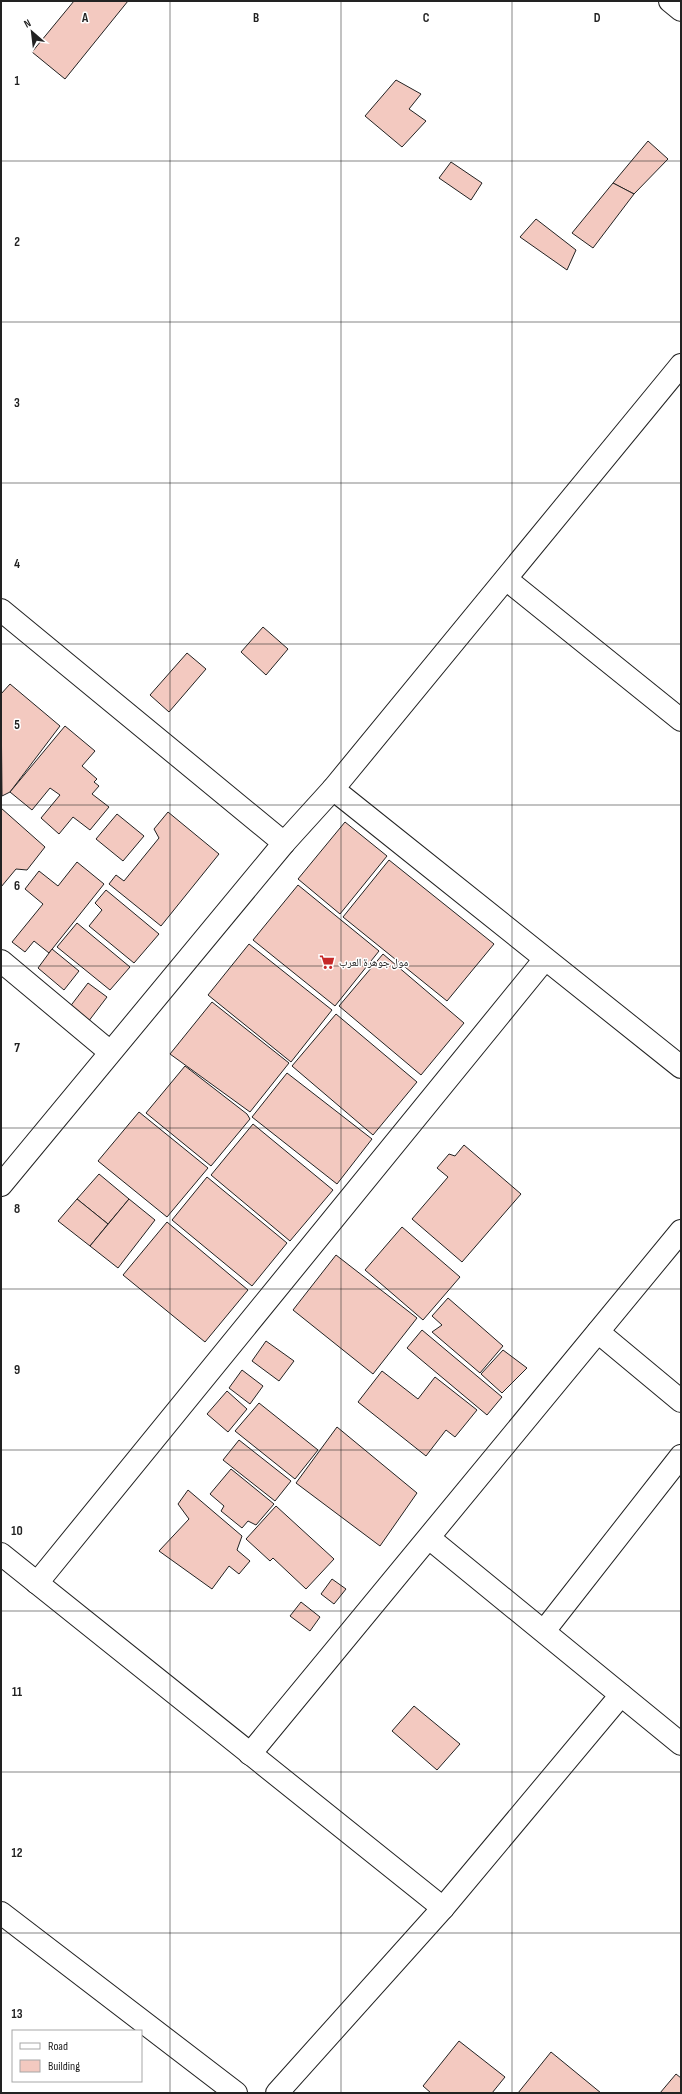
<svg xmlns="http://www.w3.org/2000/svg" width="682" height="2094" font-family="'Sofia Sans Condensed','Noto Naskh Arabic',sans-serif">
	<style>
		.building { fill: #f3c9c0; stroke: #222 }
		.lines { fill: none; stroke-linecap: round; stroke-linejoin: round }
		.street-casing { stroke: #222; stroke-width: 24 }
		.street { stroke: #fff; stroke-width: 22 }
		.grid { fill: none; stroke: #222; stroke-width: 1; stroke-opacity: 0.55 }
		.labels { text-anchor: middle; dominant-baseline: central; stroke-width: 3; stroke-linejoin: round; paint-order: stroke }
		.poi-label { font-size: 11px; fill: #222; stroke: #fff; text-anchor: start }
		.grid-label { font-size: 13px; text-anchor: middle; font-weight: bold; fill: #222; stroke: #fff; stroke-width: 3; stroke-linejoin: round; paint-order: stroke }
	</style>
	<rect width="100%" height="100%" fill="#fff"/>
	<g class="building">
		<path d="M74 1H128L65 79 32 52Z"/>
		<path d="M396 80 421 94 409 109 426 121 402 147 365 116Z"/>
		<path d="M648 141 668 159 634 194 613 183Z"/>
		<path d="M451 162 482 183 471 200 439 178Z"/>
		<path d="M613 183 634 194 593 248 572 233Z"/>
		<path d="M536 219 576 250 567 270 520 237Z"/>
		<path d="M263 627 288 649 266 675 241 652Z"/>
		<path d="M187 653 206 669 169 712 150 695Z"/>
		<path d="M10 684 60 726 10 792 2 796 1 694Z"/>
		<path d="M65 726 95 751 82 766 97 779 94 782 99 786 92 794 109 807 90 830 73 817 59 834 41 818 60 795 50 788 32 810 10 792Z"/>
		<path d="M1 808 45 847 27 870 16 869 1 887Z"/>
		<path d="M168 812 219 854 161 926 109 884 116 875 124 881 159 838 154 829Z"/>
		<path d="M117 814 144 836 123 861 96 839Z"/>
		<path d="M345 822 387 856 340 914 298 879Z"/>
		<path d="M389 860 494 944 447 1001 343 917Z"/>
		<path d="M77 862 104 884 49 953 34 941 25 952 12 942 43 904 25 889 39 871 58 886Z"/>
		<path d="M298 885 379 951 335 1006 253 940Z"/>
		<path d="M106 890 159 934 134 963 89 926 102 910 95 903Z"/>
		<path d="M77 923 130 967 110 990 57 947Z"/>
		<path d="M249 944 332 1010 291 1062 208 995Z"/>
		<path d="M52 949 79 971 64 990 38 968Z"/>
		<path d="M383 954 464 1023 421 1075 339 1006Z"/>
		<path d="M88 983 107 997 88 1022 69 1008Z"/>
		<path d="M212 1002 289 1063 250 1112 170 1054Z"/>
		<path d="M336 1014 417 1082 373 1135 292 1066Z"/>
		<path d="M185 1066 247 1114 250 1119 211 1166 146 1113Z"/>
		<path d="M287 1073 372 1139 337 1184 252 1117Z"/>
		<path d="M139 1112 208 1168 167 1217 98 1161Z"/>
		<path d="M253 1124 333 1190 290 1241 211 1175Z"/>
		<path d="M464 1145 521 1194 462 1262 412 1219 448 1177 437 1168 449 1154 455 1156Z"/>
		<path d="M99 1174 129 1199 108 1224 77 1199Z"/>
		<path d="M207 1177 287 1243 252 1286 172 1220Z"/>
		<path d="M77 1199 108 1224 90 1246 58 1221Z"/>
		<path d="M129 1199 155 1220 118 1268 90 1246Z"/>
		<path d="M167 1222 248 1290 205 1342 123 1275Z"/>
		<path d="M402 1227 460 1277 423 1320 365 1270Z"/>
		<path d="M336 1255 417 1318 373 1374 293 1310Z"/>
		<path d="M448 1298 503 1346 480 1373 432 1332 442 1325 432 1316Z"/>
		<path d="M422 1330 502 1397 487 1415 407 1348Z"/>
		<path d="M266 1341 294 1361 279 1381 252 1361Z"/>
		<path d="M503 1350 527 1368 502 1393 481 1374Z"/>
		<path d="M242 1370 263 1386 250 1404 229 1388Z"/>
		<path d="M382 1371 418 1399 435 1377 477 1410 455 1437 446 1430 426 1456 358 1402Z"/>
		<path d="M227 1391 247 1409 228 1432 207 1414Z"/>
		<path d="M259 1403 318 1450 295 1479 235 1431Z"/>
		<path d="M337 1427 417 1493 380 1546 296 1483Z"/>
		<path d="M239 1440 291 1481 275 1501 223 1460Z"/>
		<path d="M231 1469 274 1504 256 1525 248 1521 242 1528 221 1511 224 1506 210 1494Z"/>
		<path d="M188 1490 242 1536 237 1550 250 1561 239 1574 229 1566 212 1589 159 1551 189 1519 178 1504Z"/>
		<path d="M276 1506 334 1559 306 1589 273 1558 270 1561 246 1539Z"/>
		<path d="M332 1579 346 1589 334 1604 321 1594Z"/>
		<path d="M301 1602 320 1617 310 1631 290 1616Z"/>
		<path d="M414 1706 460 1744 437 1770 392 1731Z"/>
		<path d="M459 2041 505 2077 492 2093H431L423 2086Z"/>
		<path d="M551 2052 601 2093H518Z"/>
		<path d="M676 2074 681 2078V2093H660Z"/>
	</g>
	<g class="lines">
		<g class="street-casing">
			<g id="street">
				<path d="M670 1 681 10"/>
				<path d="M506 579 681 720"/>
				<path d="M1 610 284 843"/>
				<path d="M333 789 681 1067"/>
				<path d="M1 961 110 1052"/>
				<path d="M1 1185 284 843 333 789 681 365"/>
				<path d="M598 1332 681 1401"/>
				<path d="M429 1538 681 1744"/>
				<path d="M1 1554 443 1908"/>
				<path d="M37 1583 545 959"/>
				<path d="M544 1631 681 1456"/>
				<path d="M250 1754 681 1231"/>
				<path d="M1 1913 236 2093"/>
				<path d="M277 2093 443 1908 621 1695"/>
			</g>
		</g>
		<use href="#street" class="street"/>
	</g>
	<path class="grid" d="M170 1V2093M341 1V2093M512 1V2093M1 161H681M1 322H681M1 483H681M1 644H681M1 805H681M1 966H681M1 1128H681M1 1289H681M1 1450H681M1 1611H681M1 1772H681M1 1933H681"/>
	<defs>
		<g id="supermarket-bare" transform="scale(1.2)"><path d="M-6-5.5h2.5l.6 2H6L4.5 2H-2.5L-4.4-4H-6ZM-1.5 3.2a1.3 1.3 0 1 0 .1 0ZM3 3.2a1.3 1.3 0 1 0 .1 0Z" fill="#c62828" stroke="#fff" stroke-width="2.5" paint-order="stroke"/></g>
	</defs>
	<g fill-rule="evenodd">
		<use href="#supermarket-bare" x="327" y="962"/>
	</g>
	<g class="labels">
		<g class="poi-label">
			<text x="339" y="962">مول جوهرة العرب</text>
		</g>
	</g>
	<g class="grid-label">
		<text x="85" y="22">A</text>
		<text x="256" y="22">B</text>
		<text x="426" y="22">C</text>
		<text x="597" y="22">D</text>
		<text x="17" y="85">1</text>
		<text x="17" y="246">2</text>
		<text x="17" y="407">3</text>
		<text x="17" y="568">4</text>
		<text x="17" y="729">5</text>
		<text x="17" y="890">6</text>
		<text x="17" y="1052">7</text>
		<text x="17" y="1213">8</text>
		<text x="17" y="1374">9</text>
		<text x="17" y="1535">10</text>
		<text x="17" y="1696">11</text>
		<text x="17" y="1857">12</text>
		<text x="17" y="2018">13</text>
	</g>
	<rect width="682" height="2094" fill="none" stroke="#222222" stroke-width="4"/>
	<rect x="12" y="2030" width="130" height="52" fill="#ffffff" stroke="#a7a7a7"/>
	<rect x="20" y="2043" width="20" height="6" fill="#ffffff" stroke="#a7a7a7"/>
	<text x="48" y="2050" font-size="12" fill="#222222">Road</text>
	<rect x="20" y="2060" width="20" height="12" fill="#f3c9c0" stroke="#a7a7a7"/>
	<text x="48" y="2070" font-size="12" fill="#222222">Building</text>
	<g transform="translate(32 32) rotate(332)" stroke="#ffffff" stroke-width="3" paint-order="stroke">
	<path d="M0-3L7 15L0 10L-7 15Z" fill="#222222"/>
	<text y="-6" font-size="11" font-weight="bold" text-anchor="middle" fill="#222222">N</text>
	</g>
</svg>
